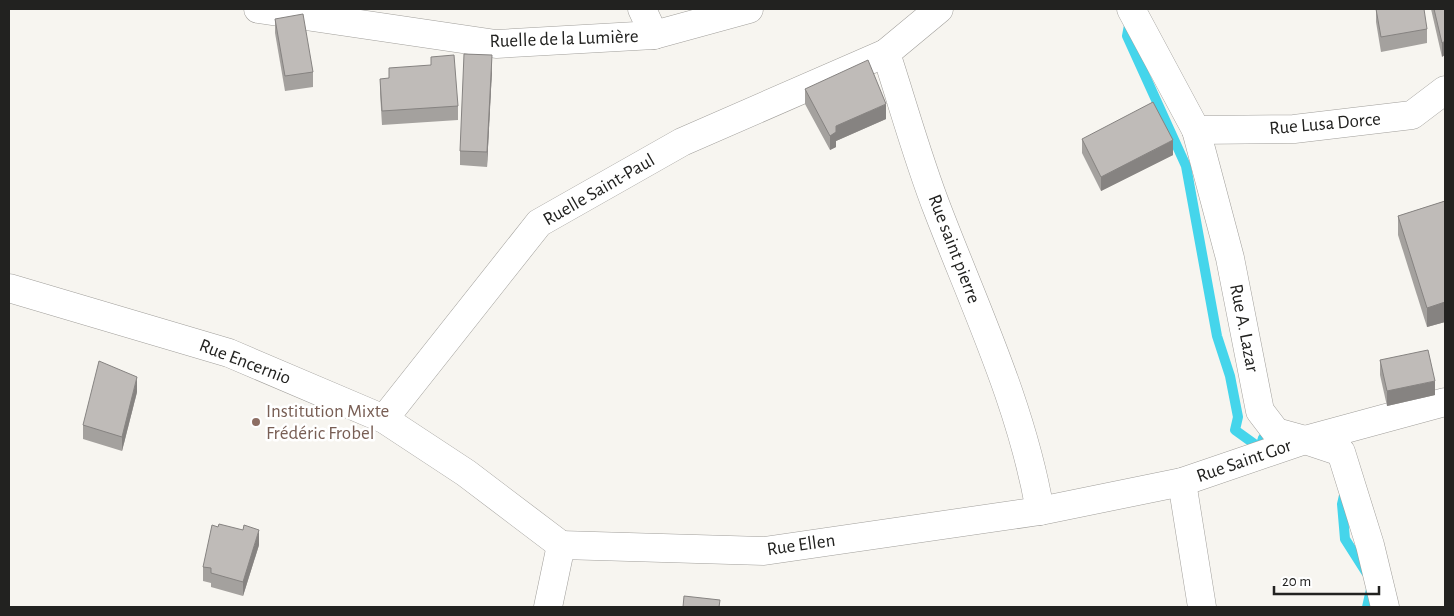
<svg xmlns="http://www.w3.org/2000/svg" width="1454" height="616" font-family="'Alegreya Sans',sans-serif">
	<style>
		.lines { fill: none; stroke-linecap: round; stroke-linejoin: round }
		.stream { stroke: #45d5eb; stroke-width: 10 }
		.street-casing { stroke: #a19f9b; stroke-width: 29 }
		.street { stroke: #fff; stroke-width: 28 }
		.wall { fill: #a4a19e }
		.shaded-wall { fill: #868381 }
		.building { fill: #bfbbb8; stroke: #868381 }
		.education-dot { fill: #8d6e63; stroke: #fff; stroke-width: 2 }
		.labels { text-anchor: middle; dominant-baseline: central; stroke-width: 5; stroke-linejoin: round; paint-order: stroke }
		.street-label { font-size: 19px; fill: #222220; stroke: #fff }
		.education-label { font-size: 19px; fill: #785e54; stroke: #fff; text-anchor: start }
	</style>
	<rect width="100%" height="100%" fill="#f7f5f0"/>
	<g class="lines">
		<g class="stream">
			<path d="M1130 20 1127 36 1186 166 1217 336 1230 376 1238 417 1235 430 1260 448 1263 438 1275 436"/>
			<path d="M1345 491 1342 504 1345 539 1366 572"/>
			<path d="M1367 607 1372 585"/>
		</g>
		<g class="street-casing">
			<g id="street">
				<path d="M258 9 496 44 654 35 749 9"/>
				<path d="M642 9 654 35"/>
				<path d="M939 9 886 53C903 105 918 160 938 211 976 310 1022 406 1040 511"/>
				<path d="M1131 9 1196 130 1230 258 1260 411 1276 432 1305 440 1341 452 1370 545 1385 607"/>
				<path d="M1196 130 1294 129 1412 115 1445 90"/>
				<path d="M9 288 229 353 384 419 466 473 561 545"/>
				<path d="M384 419 539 223 682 142 886 53"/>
				<path d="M1182 482 1202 607"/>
				<path d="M561 545 764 551 1040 511 1182 482 1305 440 1445 402"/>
				<path d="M548 607 561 545"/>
			</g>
		</g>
		<use href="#street" class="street"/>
	</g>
	<g class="wall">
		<path d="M1376 9 1427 29V43L1381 52 1376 22Z"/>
		<path d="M1431 9H1445L1442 57Z"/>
		<path d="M275 19 313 72V87L285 91 275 33Z"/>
		<path d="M492 70 487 167 460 165V151Z"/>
		<path d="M380 79 458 106V120L382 125 380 93Z"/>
		<path d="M805 89 886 119 836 141V147L830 150 805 104Z"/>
		<path d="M1082 139 1173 155 1101 191 1082 153Z"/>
		<path d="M1445 201V322L1427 327 1398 235V216Z"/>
		<path d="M1380 360 1435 395 1387 406 1380 375Z"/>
		<path d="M137 392 122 451 83 439V425Z"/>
		<path d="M259 545 243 596 211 587V583L203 581V567Z"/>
	</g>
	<g class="shaded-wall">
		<path d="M1445 41V55L1442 57V43Z"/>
		<path d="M492 55V70L487 167V152Z"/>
		<path d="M886 104V119L836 141V147L830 150V136L836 126Z"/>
		<path d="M1173 140V155L1101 191V177Z"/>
		<path d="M1445 302V322L1427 327V308Z"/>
		<path d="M137 377V392L122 451V437Z"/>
		<path d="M1435 381V395L1387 406V391Z"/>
		<path d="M259 530V545L243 596V582Z"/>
	</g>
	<g class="building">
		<path d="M1376 9H1424L1427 29 1381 37Z"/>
		<path d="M1434 9H1445V41L1442 43Z"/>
		<path d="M303 14 313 72 285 76 275 19Z"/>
		<path d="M464 54 492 55 487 152 460 151Z"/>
		<path d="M454 55 458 106 382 111 380 79 389 78V68L431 65V57Z"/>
		<path d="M868 60 886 104 836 126V132L830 136 805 89Z"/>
		<path d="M1153 102 1173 140 1101 177 1082 139Z"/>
		<path d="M1445 201V302L1427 308 1398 216Z"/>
		<path d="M1428 350 1435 381 1387 391 1380 360Z"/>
		<path d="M99 361 137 377 122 437 83 425Z"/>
		<path d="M219 524 243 530 244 525 259 530 243 582 211 573V568L203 567 212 525 218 527Z"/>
		<path d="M684 596 720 600 719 607H683Z"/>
	</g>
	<circle class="education-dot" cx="256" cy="422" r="5"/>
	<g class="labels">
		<g class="street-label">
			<text transform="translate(564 39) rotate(-2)">Ruelle de la Lumière</text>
			<text transform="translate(1325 124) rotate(-5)">Rue Lusa Dorce</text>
			<text transform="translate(599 190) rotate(-30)">Ruelle Saint-Paul</text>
			<text transform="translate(954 249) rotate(69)">Rue saint pierre</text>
			<text transform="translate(1244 328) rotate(79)">Rue A. Lazar</text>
			<text transform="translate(245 362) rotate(21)">Rue Encernio</text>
			<text transform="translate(1244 461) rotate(-19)">Rue Saint Gor</text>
			<text transform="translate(801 545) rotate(-8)">Rue Ellen</text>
		</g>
		<g class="education-label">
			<text x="266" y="411">Institution Mixte<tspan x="266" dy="22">Frédéric Frobel</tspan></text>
		</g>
	</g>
	<rect width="1454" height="616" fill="none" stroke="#222220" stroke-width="20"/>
	<path d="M1274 586v8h105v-8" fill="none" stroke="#222220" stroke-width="2.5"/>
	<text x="1282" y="586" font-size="15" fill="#222220" stroke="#ffffff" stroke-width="4" paint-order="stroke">20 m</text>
</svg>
